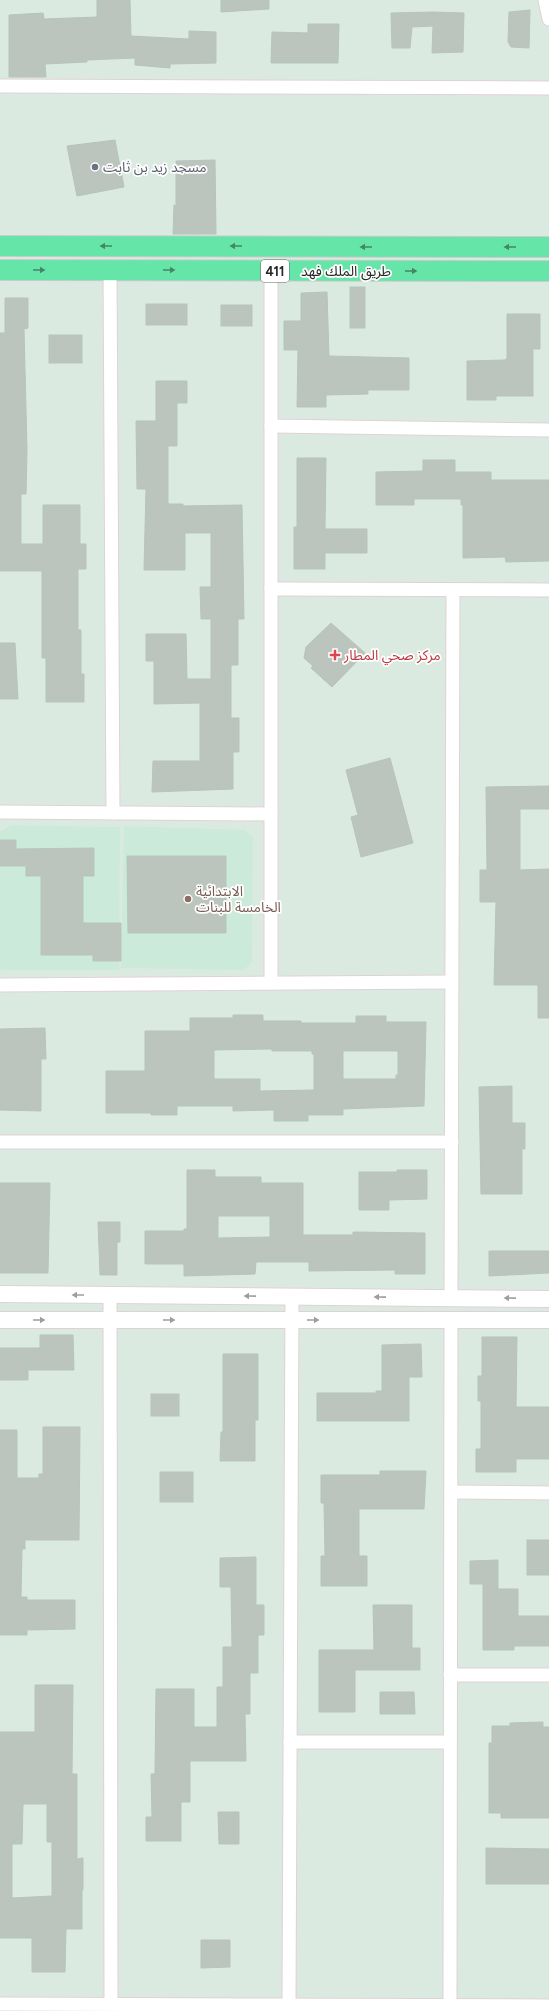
<svg xmlns="http://www.w3.org/2000/svg" width="549" height="2011" font-family="Figtree,'Noto Sans Arabic',sans-serif">
	<style>
		.education { fill: #ccead9 }
		.building { fill: #bbc5bd; stroke: #b5c5bb; fill-rule: evenodd }
		.lines { fill: none; stroke-linecap: round; stroke-linejoin: round }
		.minor-casing { stroke: #e0d1d8; stroke-width: 15 }
		.tertiary-casing { stroke: #e0d1d8; stroke-width: 18 }
		.primary-casing { stroke: #cbcbcb; stroke-width: 22 }
		.minor { stroke: #fff; stroke-width: 13 }
		.tertiary { stroke: #fff; stroke-width: 16 }
		.primary { stroke: #65e5a7; stroke-width: 20 }
		.oneway { fill: #468668 }
		.oneway2 { fill: #9e9e9e }
		.worship-dot { fill: #6b7280; stroke: #fff; stroke-width: 1.5 }
		.health-dot { fill: #e0444e; stroke: #fff; stroke-width: 1.5 }
		.education-dot { fill: #8d6e63; stroke: #fff; stroke-width: 1.5 }
		.labels { text-anchor: middle; dominant-baseline: central; stroke-width: 3.5; stroke-linejoin: round; paint-order: stroke }
		.shield { fill: #fff; stroke: #686868; stroke-width: 1 }
		.shield-label { font-size: 13px; font-weight: bold; fill: #282828 }
		.worship-label { font-size: 14px; fill: #5b616d; stroke: #fff; text-anchor: start }
		.street-label { font-size: 14px; fill: #282828; stroke: #fff }
		.health-label { font-size: 14px; fill: #be3a42; stroke: #fff; text-anchor: start }
		.education-label { font-size: 14px; fill: #785e54; stroke: #fff; text-anchor: start }
	</style>
	<rect width="100%" height="100%" fill="#dbeae0"/>
	<g class="education">
		<path d="M11 825 120 827 119 970H2L0 968V832Z"/>
		<path d="M124 826 245 830 253 837 252 962 244 970 121 968Z"/>
	</g>
	<g class="building">
		<path d="M97 0H130L131 36 189 39V31L216 32V63L170 64V68L135 65V58L87 60V62L45 64 46 77H9V15L43 13 44 19 97 17Z"/>
		<path d="M221 0H269V9L221 12Z"/>
		<path d="M530 10 529 48 511 47 508 42 509 12Z"/>
		<path d="M433 12 464 13 463 52 432 53 433 26 412 27 410 48H392L391 13Z"/>
		<path d="M308 24H339L338 63H271L272 32 308 33Z"/>
		<path d="M115 140 124 187 77 196 67 146Z"/>
		<path d="M215 160 216 234H173L174 205 176 206V161Z"/>
		<rect x="350" y="287" width="15" height="41"/>
		<path d="M327 292 329 356 409 358V390H368V394L326 395V407H297L298 350H284V321H301V293Z"/>
		<path d="M5 298H28V328L24 329 27 450 26 494H21V544H43V505H80V544H86V569H78V630H81V674H84V702H46V658H42V571H0V333H5Z"/>
		<rect x="146" y="304" width="41" height="21"/>
		<rect x="221" y="305" width="31" height="21"/>
		<path d="M507 314H540V349H533V396H496V400H467V361L505 360 507 358Z"/>
		<rect x="49" y="335" width="33" height="28"/>
		<path d="M156 381H187V403H177V446H168V504H183V506L242 505 244 619H238V665H231V718H239V752H233V789L152 792 153 761H200V703L154 704V661H146V634H186L187 679H211V619H201L200 587H211V533H185V570H144L146 489H137L136 421H156Z"/>
		<path d="M297 458H326L325 529H367V553H325V569H294V527H297Z"/>
		<path d="M423 460H455V472H491V480H549V561L506 562 505 557 463 558V505H461V499H414V505H376V472L423 471Z"/>
		<path d="M331 623 365 653 332 687 311 668 313 666 304 658 306 647Z"/>
		<path d="M0 643H15L18 699H0Z"/>
		<path d="M390 758 413 843 361 857 351 817 358 815 346 770Z"/>
		<path d="M549 786V809H520V870L549 869V1018H538V985H494L496 902H480V870H487L486 787Z"/>
		<path d="M0 840H16V849L94 848V876H83V923H121V961H93V955H41V876H26V866H0Z"/>
		<path d="M127 856H226V933H128Z"/>
		<path d="M233 1015H263V1021H301V1023H356V1016H386V1022H426L424 1106 343 1109V1115H308V1121H274V1110L233 1111V1106H177V1115H151V1113H106V1071H145V1031H190V1018H233ZM272 1049V1051H312V1054H314V1090L260 1091V1079H214V1050ZM343 1051H398V1075H396V1079H343Z"/>
		<path d="M45 1028 46 1059H41V1111L0 1110V1029Z"/>
		<path d="M512 1086V1123H525V1149H522V1194H481L479 1087Z"/>
		<path d="M187 1170H215V1177H261V1183H303V1235H353V1232L425 1233V1274H395V1270L309 1271V1262H256L255 1274 184 1276V1264H145V1231H184V1229H187ZM218 1216H270V1237L218 1238Z"/>
		<path d="M397 1170H427V1199L389 1200V1210H359V1172H397Z"/>
		<path d="M0 1183H50L48 1273H0Z"/>
		<path d="M98 1222H120V1242H117V1275H100Z"/>
		<path d="M489 1251H549V1273L489 1276Z"/>
		<path d="M40 1335H73L74 1370H28V1380H0V1348H40Z"/>
		<path d="M482 1337H517L516 1407H549V1459H516V1472H476V1449H481V1401H478V1376H482Z"/>
		<path d="M421 1344 422 1377H409V1421H317V1393H376V1391H382V1345Z"/>
		<path d="M223 1354H258V1420H255V1461H220L221 1432H223Z"/>
		<rect x="151" y="1394" width="28" height="22"/>
		<path d="M43 1427H80L79 1540H25V1549H22L21 1597H27V1600H75V1629L27 1630V1635H0V1430H17V1478H39V1474H43Z"/>
		<path d="M380 1471H426L424 1509H359V1556H367V1586H321V1556H325L324 1503H321V1475H380Z"/>
		<rect x="160" y="1472" width="33" height="30"/>
		<rect x="527" y="1540" width="22" height="35"/>
		<path d="M256 1557V1605H264V1635H258V1673H250V1714H245L246 1761H190V1802H181V1841H146V1817H152L151 1774H155L156 1689H194V1727H217V1687H223V1647H232L231 1587H220V1558Z"/>
		<path d="M498 1560V1589H518V1616H549V1646H514V1650H483V1584H470V1561Z"/>
		<path d="M373 1605H412V1648H420V1670H355V1712H319V1650H374Z"/>
		<path d="M35 1685H73L72 1774H77V1859L83 1858V1890H82V1929H66L65 1972H32V1938H0V1732H35ZM23 1804H47V1842H52V1896L12 1898V1844H22Z"/>
		<path d="M380 1692H414L415 1714H380Z"/>
		<path d="M543 1722V1727H549V1818H501V1813H489V1743H492V1726H510V1723Z"/>
		<path d="M218 1812H239V1844H219Z"/>
		<path d="M486 1848 549 1849V1884H486Z"/>
		<path d="M201 1940H230V1967L201 1968Z"/>
	</g>
	<g class="lines">
		<g class="minor-casing">
			<g id="minor">
				<path d="M545 0 549 19"/>
				<path d="M0 86 549 88"/>
				<path d="M110 270 113 813"/>
				<path d="M271 271V983"/>
				<path d="M271 426 549 430"/>
				<path d="M271 589 549 590"/>
				<path d="M0 812 271 814"/>
				<path d="M0 985 452 982"/>
				<path d="M0 1142H452"/>
				<path d="M110 1295 111 2004"/>
				<path d="M451 1298 453 590"/>
				<path d="M451 1492 549 1493"/>
				<path d="M450 1675H549"/>
				<path d="M290 1742H450"/>
				<path d="M0 2004 549 2006"/>
				<path d="M289 2005 292 1296"/>
				<path d="M450 2006 451 1320"/>
			</g>
		</g>
		<g class="tertiary-casing">
			<g id="tertiary">
				<path d="M0 1294 549 1299"/>
				<path d="M0 1320H549"/>
			</g>
		</g>
		<g class="primary-casing">
			<g id="primary">
				<path d="M0 246 549 247"/>
				<path d="M0 270 549 271"/>
			</g>
		</g>
		<use href="#minor" class="minor"/>
		<use href="#tertiary" class="tertiary"/>
		<use href="#primary" class="primary"/>
	</g>
	<defs><path id="oneway-solid" d="M-6-.8H1V-3.2L6.5 0L1 3.2V.8H-6Z"/></defs>
	<g class="oneway">
		<use href="#oneway-solid" transform="translate(106 246) rotate(-180)"/>
		<use href="#oneway-solid" transform="translate(236 246) rotate(-180)"/>
		<use href="#oneway-solid" transform="translate(366 247) rotate(-180)"/>
		<use href="#oneway-solid" transform="translate(510 247) rotate(-180)"/>
		<use href="#oneway-solid" transform="translate(39 270)"/>
		<use href="#oneway-solid" transform="translate(169 270)"/>
		<use href="#oneway-solid" transform="translate(411 271)"/>
	</g>
	<g class="oneway2">
		<use href="#oneway-solid" transform="translate(78 1295) rotate(-180)"/>
		<use href="#oneway-solid" transform="translate(250 1296) rotate(-179)"/>
		<use href="#oneway-solid" transform="translate(380 1297) rotate(-179)"/>
		<use href="#oneway-solid" transform="translate(510 1298) rotate(-179)"/>
		<use href="#oneway-solid" transform="translate(39 1320)"/>
		<use href="#oneway-solid" transform="translate(169 1320)"/>
		<use href="#oneway-solid" transform="translate(313 1320)"/>
	</g>
	<circle class="worship-dot" cx="95" cy="167" r="4"/>
	<path class="health-dot" d="M333 649h4v4h4v4h-4v4h-4v-4h-4v-4h4z"/>
	<circle class="education-dot" cx="188" cy="899" r="4"/>
	<g class="labels">
		<rect class="shield" x="261" y="260" width="28" height="22" rx="3"/>
		<g class="shield-label">
			<text x="275" y="271">411</text>
		</g>
		<g class="worship-label">
			<text x="103" y="167">مسجد زيد بن ثابت</text>
		</g>
		<g class="street-label">
			<text x="346" y="271">طريق الملك فهد</text>
		</g>
		<g class="health-label">
			<text x="344" y="655">مركز صحي المطار</text>
		</g>
		<g class="education-label">
			<text x="196" y="891">الابتدائية<tspan x="196" dy="16">الخامسة للبنات</tspan></text>
		</g>
	</g>
</svg>
